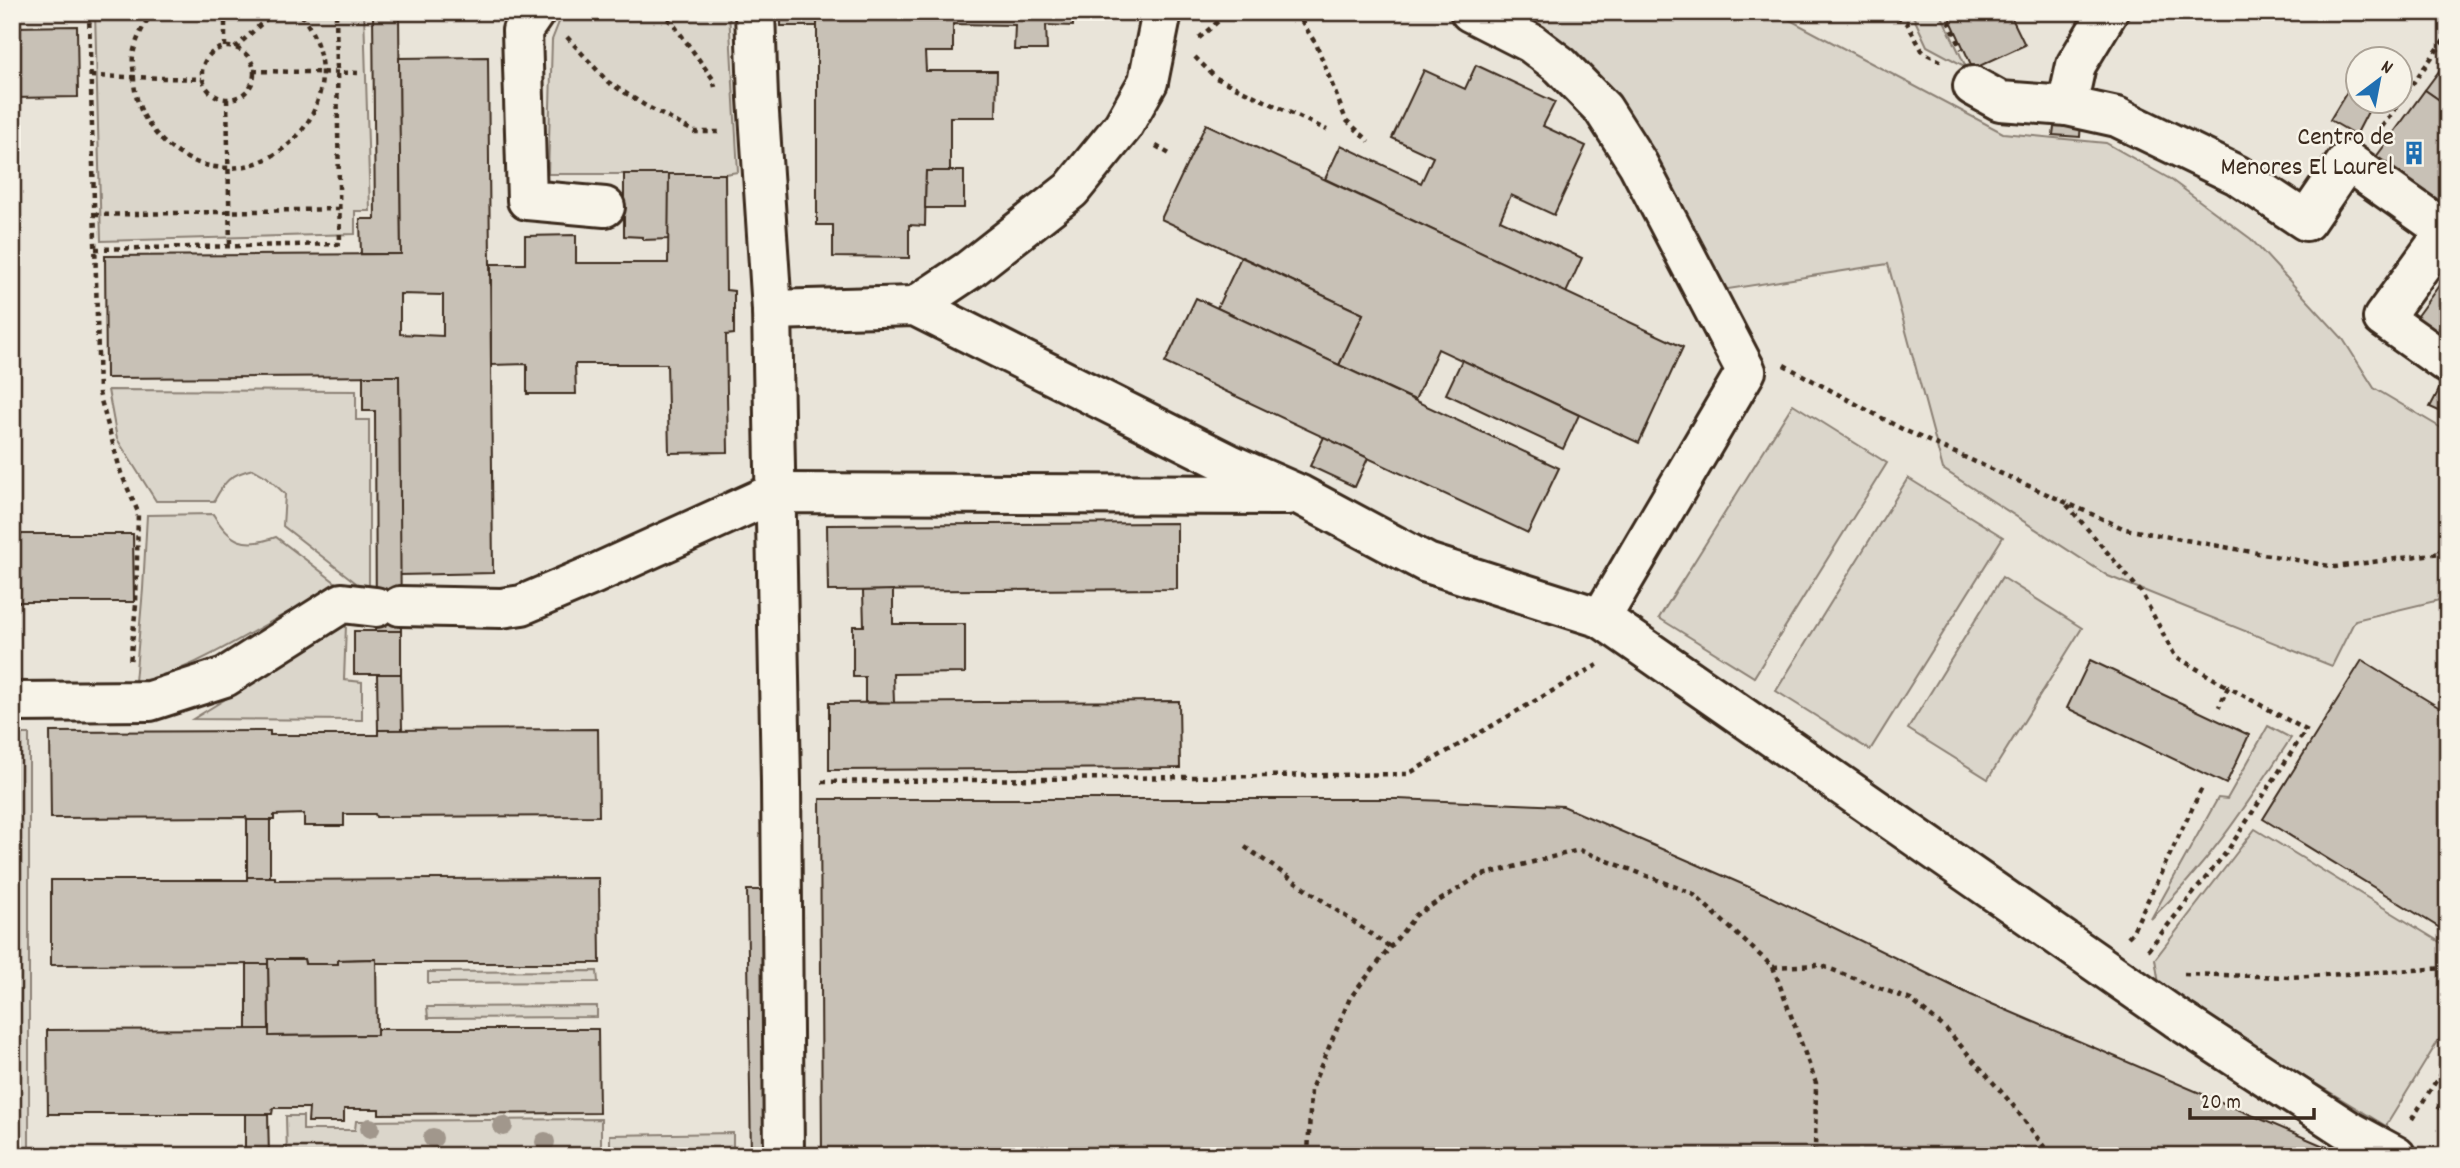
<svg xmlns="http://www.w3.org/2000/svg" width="2460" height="1168" font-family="Dekko,sans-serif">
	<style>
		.built { fill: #e9e4d9; fill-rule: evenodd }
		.green { fill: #dbd6cb; stroke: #8b8074; stroke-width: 2 }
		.building { fill: #c8c1b6; stroke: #3b2a1e; stroke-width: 2; fill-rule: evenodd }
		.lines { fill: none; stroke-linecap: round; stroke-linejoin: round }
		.minor-casing { stroke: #3b2a1e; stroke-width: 44 }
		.path { stroke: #3b2a1e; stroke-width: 4.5; stroke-dasharray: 5 5; stroke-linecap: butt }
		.minor { stroke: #f7f3e8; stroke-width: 38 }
		.tree { fill: #a1978c }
		.labels { text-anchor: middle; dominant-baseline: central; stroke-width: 5; stroke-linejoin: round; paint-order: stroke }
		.poi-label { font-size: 26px; fill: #3b2a1e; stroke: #f7f3e8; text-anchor: end }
	</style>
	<rect width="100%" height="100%" fill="#f7f3e8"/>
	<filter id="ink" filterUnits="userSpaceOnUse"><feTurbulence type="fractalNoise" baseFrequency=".0143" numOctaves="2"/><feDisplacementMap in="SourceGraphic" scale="14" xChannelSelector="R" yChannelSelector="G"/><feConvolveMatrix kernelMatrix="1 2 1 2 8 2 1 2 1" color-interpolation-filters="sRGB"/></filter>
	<g filter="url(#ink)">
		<path class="built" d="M12 12H2448V1156H12ZM2358 60H2400V102H2358Z"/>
		<g class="green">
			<path d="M95 12H364L370 211H355V234L101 241Z"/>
			<path d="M563 12H729L738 172 725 174H548L552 40Z"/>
			<path d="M1510 12H1775L2003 133 2106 143 2170 179 2251 239 2343 339 2374 388 2448 432V598L2355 620 2332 666 2108 576 1943 469 1888 264 1722 290 1674 189 1615 100Z"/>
			<path d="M1904 12H1940L1966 67 1927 46 1914 18Z"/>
			<path d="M108 390 356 391V420H369V593L283 526 285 494 267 477 253 469C229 475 225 481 214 501H156L117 439Z"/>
			<path d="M1793 404 1887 463 1754 677 1659 618Z"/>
			<path d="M1908 478 2003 537 1870 750 1776 691Z"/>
			<path d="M213 514C230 542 244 549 276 537L344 589C327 596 310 601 293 610 242 636 192 672 135 682L143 589 147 515Z"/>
			<path d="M2002 577 2082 628 1988 779 1908 729Z"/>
			<path d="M346 625 344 680 362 682V720L193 719Z"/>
			<path d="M2268 726 2291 738C2248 803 2208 865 2151 919L2218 798 2227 799Z"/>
			<rect x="12" y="734" width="17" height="422"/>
			<path d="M2255 829 2448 947V1025L2386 1126 2160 990 2155 959Z"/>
			<path d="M597 971 598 982 428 983V972Z"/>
			<path d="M597 1006V1017L428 1018 427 1007Z"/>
			<path d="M286 1116H303V1130H355L356 1121 601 1119V1156H287Z"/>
			<path d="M733 1133V1156H610V1135Z"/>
		</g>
		<g class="building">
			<path d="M373 12H399L401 254H361L360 219H375Z"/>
			<rect x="781" y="12" width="36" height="14"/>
			<path d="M817 12H1084L1073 13V26L1046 25 1047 50H1014L1015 25 953 24V52H925L926 71H997L996 117H950V171H926L925 226 909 225V258L833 257V225H817Z"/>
			<path d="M1947 12H2009L2025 45 1973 69Z"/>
			<path d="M77 26 78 97 12 98V27Z"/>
			<path d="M2382 52 2393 60H2377Z"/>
			<path d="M488 57 493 573 400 575 399 376 106 378 105 256 401 254 399 58ZM400 294 443 295V336L400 334Z"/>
			<path d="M2448 59V106L2425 90Z"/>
			<path d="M1476 65 1555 102 1543 126 1586 146 1554 215 1511 195 1500 220 1582 258 1566 293 1325 179 1341 145 1421 183 1433 157 1392 138 1424 70 1465 89Z"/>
			<path d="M2348 90 2358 96V102L2372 104 2356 135 2330 120Z"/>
			<path d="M2425 90 2448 106V209L2376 157Z"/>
			<path d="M2055 119 2081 121 2080 137 2053 135Z"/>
			<path d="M1206 124 1683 347 1639 443 1438 349 1415 400 1339 365 1363 314 1161 219Z"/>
			<path d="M926 171H964V208H925Z"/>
			<path d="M624 174H669V239L643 240V237L624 236Z"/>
			<path d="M669 174H725L726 290 734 291V334L726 335 728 452 669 453 667 364H575L576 394H527V364L491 365V264H525V236L576 235V263H668Z"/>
			<path d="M1241 257 1363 314 1339 365 1217 308Z"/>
			<path d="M2448 273V344L2414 320Z"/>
			<path d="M1196 298 1559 468 1528 533 1165 363Z"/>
			<path d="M1462 360 1579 415 1563 449 1446 394Z"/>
			<path d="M363 376H399L401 631H376L375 411H363Z"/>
			<path d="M2441 386 2448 389V415L2430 407Z"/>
			<path d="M1324 437 1368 458 1355 487 1310 466Z"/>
			<path d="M1177 523V589L828 591 827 525Z"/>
			<path d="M12 534H133L134 602H12Z"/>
			<path d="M893 590V624H965V673L893 674 894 703 865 702V677H853V626H864L863 591Z"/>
			<rect x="354" y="631" width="47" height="43"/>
			<path d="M2090 660 2249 735 2226 784 2067 708Z"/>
			<path d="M2362 660 2448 713V933L2263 819Z"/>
			<path d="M377 674H401L402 730H378Z"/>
			<path d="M1179 701 1180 768 829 770V703Z"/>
			<path d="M598 729 599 816 376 817 375 814H344V826H304V814L274 815V820H247L246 817 51 818 50 732 270 731V735H378V730Z"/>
			<path d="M820 799H1397L1563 806 1765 894 1971 995 2347 1156H822Z"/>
			<rect x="247" y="820" width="23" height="57"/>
			<path d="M247 877H275V880L599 878 600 963H376V959L338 960V964H305L304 959H268V964L51 965V880H247Z"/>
			<path d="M747 890H776L781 1156H751Z"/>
			<path d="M268 959H304L305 964H338V960L376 959 377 1035 269 1036Z"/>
			<path d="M247 964H268L269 1029 247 1030Z"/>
			<path d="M269 1029V1036L377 1035V1029H598L599 1113 379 1114V1109H344V1122H308L309 1108H273L272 1114H48L47 1030Z"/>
			<path d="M2448 1093V1114L2438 1108Z"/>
			<path d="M245 1114H268L269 1156H245Z"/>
		</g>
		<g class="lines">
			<g class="minor-casing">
				<g id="minor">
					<path d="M535 12 522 31 527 200 605 207"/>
					<path d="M755 12 758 98 772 310 781 782 784 1156"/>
					<path d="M1470 12 1531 43 1560 65 1603 109 1638 164 1746 371 1601 618"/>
					<path d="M1973 86 2000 101 2067 106 2117 117 2237 175 2306 221 2347 161 2446 231 2383 318 2448 364"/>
					<path d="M2067 106 2076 65 2108 12"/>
					<path d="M915 306 969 270 1071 190 1123 126 1148 82 1162 12"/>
					<path d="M772 310 915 306 1232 465 1300 495 1427 563 1601 618 2176 1018 2348 1130 2396 1156"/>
					<path d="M400 606 501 608 522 605 595 574 774 493 1288 495"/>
					<path d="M12 702 150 701 225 677 342 603 376 607"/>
				</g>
			</g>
			<g class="path">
				<path d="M89 12 99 393 121 473 138 512 136 605 130 663"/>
				<path d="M154 12C145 20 135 42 133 55 132 63 134 73 134 81 135 106 149 129 167 145 255 217 372 104 299 12"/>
				<path d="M225 12V47"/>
				<path d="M660 12 674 25 713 79 715 87"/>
				<path d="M1296 12 1317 46 1346 120 1369 141"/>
				<path d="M1888 12 1907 23 1923 52 1942 62"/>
				<path d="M1944 12 1962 49"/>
				<path d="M567 37 608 82 646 106 695 132H721"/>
				<path d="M1199 38 1229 12"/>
				<circle cx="228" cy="73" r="26"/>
				<path d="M235 48 274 12"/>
				<path d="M1195 57 1216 78 1327 130"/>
				<path d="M253 71 360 73"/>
				<path d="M91 76 202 79"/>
				<path d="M227 99 230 246"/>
				<path d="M2400 101 2448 35"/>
				<path d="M2376 135 2400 102"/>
				<path d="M1156 146 1173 156"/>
				<path d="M94 215 339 209"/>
				<path d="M95 249 340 244 336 12"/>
				<path d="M1784 365 1904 430 2125 529 2335 567 2448 552"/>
				<path d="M2067 505 2141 592 2175 656 2228 687"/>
				<path d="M2439 552 2448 535"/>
				<path d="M822 782 1408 774 1599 664"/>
				<path d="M1245 847 1390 947"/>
				<path d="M2128 937 2132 933 2202 788"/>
				<path d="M2148 950 2228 850 2306 730 2228 687 2219 707"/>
				<path d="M1773 967 1820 965 1911 1000 1946 1029 2012 1104 2051 1156"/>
				<path d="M2184 974 2291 977 2448 968"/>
				<path d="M2412 1119 2448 1062"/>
				<path d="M1308 1156 1311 1089 1350 998 1416 915 1479 876 1579 850 1692 893 1773 967 1816 1083 1815 1156"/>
			</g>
			<use href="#minor" class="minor"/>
		</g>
		<g class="tree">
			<circle cx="503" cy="1126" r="10"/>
			<circle cx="370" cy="1128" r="10"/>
			<circle cx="433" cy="1138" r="10"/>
			<circle cx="545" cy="1142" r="10"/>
		</g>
	</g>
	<defs>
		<g id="building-bare" transform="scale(1.89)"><path d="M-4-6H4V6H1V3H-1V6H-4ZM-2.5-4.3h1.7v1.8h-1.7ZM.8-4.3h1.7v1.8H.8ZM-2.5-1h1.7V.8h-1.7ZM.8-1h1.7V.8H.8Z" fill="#1f6fb2" stroke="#f7f3e8" stroke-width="2.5" paint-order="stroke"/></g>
	</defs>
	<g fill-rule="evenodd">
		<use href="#building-bare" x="2414" y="153"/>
	</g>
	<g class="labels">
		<g class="poi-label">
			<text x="2394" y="138">Centro de<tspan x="2394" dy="30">Menores El Laurel</tspan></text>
		</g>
	</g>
	<rect width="2460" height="1168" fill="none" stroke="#f7f3e8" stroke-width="42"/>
	<rect x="21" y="21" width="2418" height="1126" fill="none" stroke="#3b2a1e" stroke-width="2.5" filter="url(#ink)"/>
	<g transform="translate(2379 80) rotate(32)"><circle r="33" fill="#f7f3e8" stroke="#aca397" stroke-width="2"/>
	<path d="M0-5L12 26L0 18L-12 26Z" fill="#1f6fb2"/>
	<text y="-10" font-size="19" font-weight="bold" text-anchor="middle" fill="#3b2a1e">N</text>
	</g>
	<path d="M2190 1108v10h124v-10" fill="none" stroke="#3b2a1e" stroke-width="3.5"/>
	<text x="2201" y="1108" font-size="21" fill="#3b2a1e" stroke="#f7f3e8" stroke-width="5" paint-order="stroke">20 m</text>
</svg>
